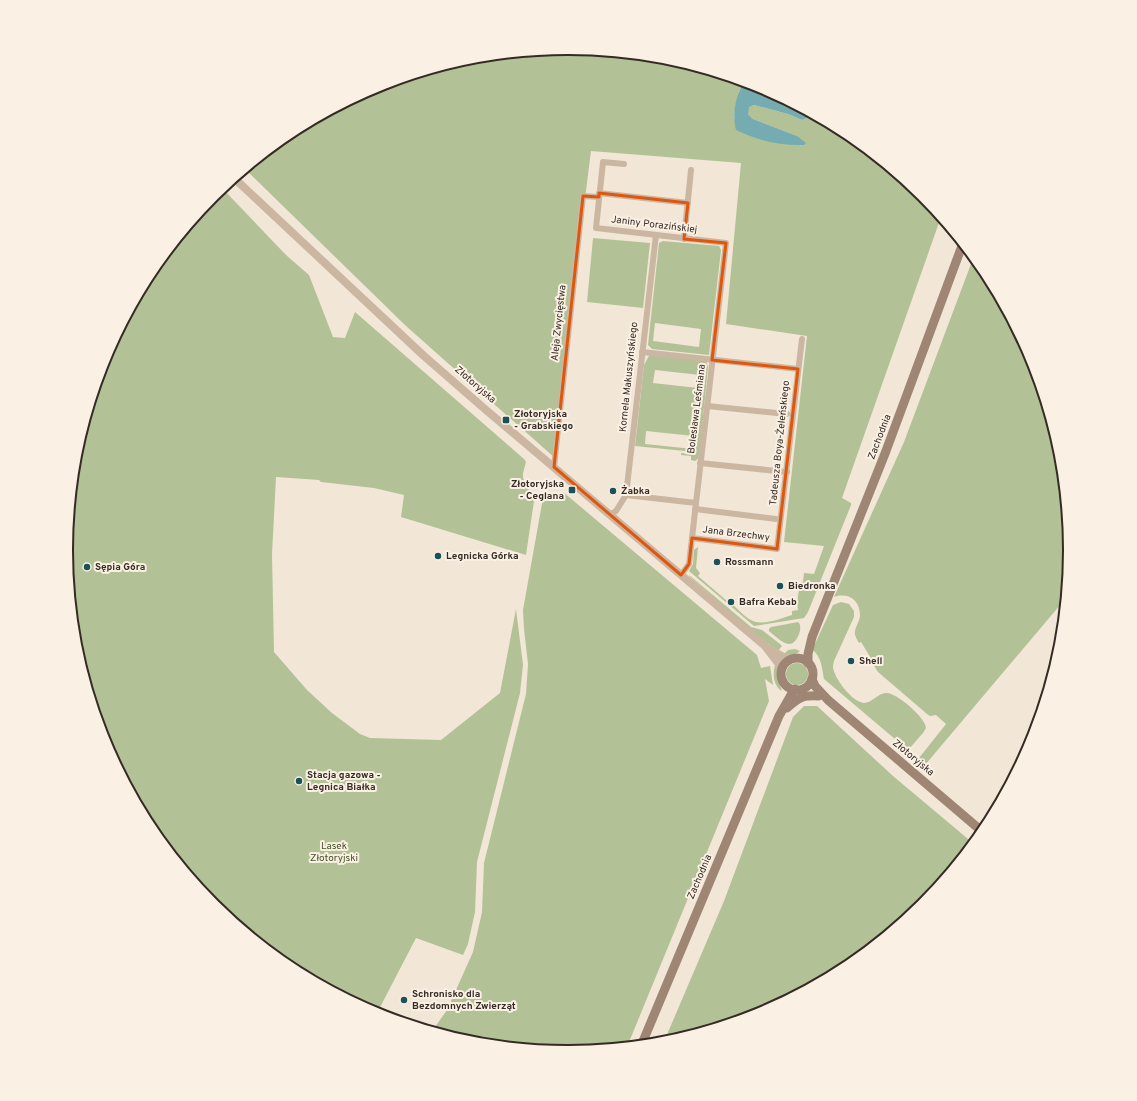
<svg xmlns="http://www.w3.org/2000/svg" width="1137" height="1101" font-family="Overpass,sans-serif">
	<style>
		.green { fill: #b2c296; fill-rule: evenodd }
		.water { fill: #74acb1 }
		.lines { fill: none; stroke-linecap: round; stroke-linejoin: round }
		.minor { stroke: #cbb6a2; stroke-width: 6 }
		.tertiary { stroke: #cbb6a2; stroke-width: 8 }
		.secondary { stroke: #9e8574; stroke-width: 9 }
		.marked { fill: none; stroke: #df570d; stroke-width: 3; stroke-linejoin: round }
		.poi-dot { fill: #195258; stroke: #faf0e3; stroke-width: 1.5 }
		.labels { text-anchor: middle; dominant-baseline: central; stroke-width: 4; stroke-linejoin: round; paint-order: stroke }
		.street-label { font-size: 10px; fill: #352b25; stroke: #faf0e3 }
		.poi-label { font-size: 10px; font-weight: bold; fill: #352b25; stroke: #faf0e3; text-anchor: start }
		.park-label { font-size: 10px; fill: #425428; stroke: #faf0e3 }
		.rim { fill: none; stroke: #352b25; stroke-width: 2 }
	</style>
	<rect width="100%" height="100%" fill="#f2e6d7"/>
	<g class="green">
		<path d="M569 48 667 58 745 82C737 92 735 106 734 119L797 136 753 119 748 114V107L754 105 788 114 802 120 807 118V111L848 133 924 195 941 217 842 498 851 503V505L808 612 804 618 754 626 689 571 693 564 694 550 698 547 696 568 700 573 698 576 727 601 730 598 734 601 732 604C738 609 743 615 749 619 761 627 779 619 792 615V611L798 610 797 604 800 582H803L804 573 814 574 824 546 784 542 807 336 726 324 741 163 591 151 571 310 555 458 406 326 245 169 290 133 376 86 471 58Z"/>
		<path d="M222 188 286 255 309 275 333 337 345 338 355 312 524 459 526 462 523 473V478L534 501 526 555 401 517 404 495 374 488 321 482 319 480 276 477 272 554 274 652 307 690 332 713 360 734 370 738 441 740 500 693 516 609 523 665 520 693 477 862 475 912 468 944 463 955 416 938 376 1015 289 968 222 913 197 886 151 829 104 743 76 648 66 550 76 452 104 358 151 271 213 195Z"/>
		<path d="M593 238 650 243 643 308 587 302Z"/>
		<path d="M663 241 719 246 721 250 709 355 652 349 648 345 659 243ZM655 323 701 329 699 347 653 341Z"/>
		<path d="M974 256 986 272 1033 358 1061 453 1071 551 1066 598 925 765 919 758 946 724 936 715 930 716 927 714 878 672 871 661 872 660 861 642 859 643C857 639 854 635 855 631 856 625 860 621 860 615 860 600 848 592 834 597L904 442Z"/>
		<path d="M650 354 706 360 708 367 699 458 695 461 691 460V456L681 455V453L695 455V452L635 446 644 365ZM655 370 700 375 698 388 653 383ZM646 431 694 436 693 449 645 444Z"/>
		<path d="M563 492 757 655 761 668 770 666 773 685 765 679 769 701 627 1047 568 1053 470 1043 428 1031 435 1027 447 1010 473 952 482 912 484 863 526 694 528 664 524 629 523 610 543 498Z"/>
		<path d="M689 575 751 627 762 630 780 644 782 646 778 651 755 634 690 577Z"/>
		<path d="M841 602 849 604 854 611V617L834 661C834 661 833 666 833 667 834 678 852 702 864 703 872 703 878 693 886 693 896 692 926 718 926 728L923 733 908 750 824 679C822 669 822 658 813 650V648L833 605Z"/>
		<path d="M798 622C804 626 797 645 789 644 783 644 774 635 769 631V629L771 627Z"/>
		<path d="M795 649 800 651C795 655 790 656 784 654L788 650Z"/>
		<path d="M776 663 778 667V678L782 691C773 686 772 671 776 663Z"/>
		<circle cx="797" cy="674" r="11"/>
		<path d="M804 706H817L893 776 974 844 924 906 847 968 761 1015 663 1044 724 901 793 717Z"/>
	</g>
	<path class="water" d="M745 82 761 86 807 111V118L802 120 788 114 754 105 749 107 748 114 753 119 797 136 806 143 804 145C781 146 756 140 736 130 732 114 735 95 745 82Z"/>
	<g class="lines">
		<g class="minor">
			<path d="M624 164 603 162 596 228 726 243 689 564 681 575"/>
			<path d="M599 193 688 203"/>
			<path d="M684 239 691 170"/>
			<path d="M642 352 798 369"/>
			<path d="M707 406 787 414"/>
			<path d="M700 463 787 472"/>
			<path d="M554 467 583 196 599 197"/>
			<path d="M626 495 696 503"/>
			<path d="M695 509 776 519"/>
			<path d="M610 515 616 511 626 495 656 235"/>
			<path d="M692 538 777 549 802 339"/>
		</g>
		<g class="tertiary">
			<path d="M234 178 424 356 486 410 765 646 782 668"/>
			<path d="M770 649 788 660"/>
		</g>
		<g class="secondary">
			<circle cx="797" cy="674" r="16"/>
			<path d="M808 663V654L812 637 886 451 963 243"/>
			<path d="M812 679 815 686 828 700 984 833"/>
			<path d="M787 708C799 697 803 695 819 696"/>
			<path d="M641 1046 779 716 791 695 795 689"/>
		</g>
	</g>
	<path class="marked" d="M599 193 688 203 684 239 726 243 712 360 798 369 777 549 692 538 689 564 681 575 554 467 583 196 599 197Z"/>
	<g class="poi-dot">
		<rect x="502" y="416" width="8" height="8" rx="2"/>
		<rect x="568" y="486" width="8" height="8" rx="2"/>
		<circle cx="613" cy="491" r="4"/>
		<circle cx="438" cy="556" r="4"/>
		<circle cx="717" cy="562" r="4"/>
		<circle cx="87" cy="567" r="4"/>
		<circle cx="780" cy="586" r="4"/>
		<circle cx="731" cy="602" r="4"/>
		<circle cx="851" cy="661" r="4"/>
		<circle cx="299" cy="781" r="4"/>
		<circle cx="404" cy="1000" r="4"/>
	</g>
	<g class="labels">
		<g class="street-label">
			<text transform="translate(654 225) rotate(7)">Janiny Porazińskiej</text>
			<text transform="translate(559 323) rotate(-84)">Aleja Zwycięstwa</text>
			<text transform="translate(629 377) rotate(-84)">Kornela Makuszyńskiego</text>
			<text transform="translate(475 385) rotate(41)">Złotoryjska</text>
			<text transform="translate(697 409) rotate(-83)">Bolesława Leśmiana</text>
			<text transform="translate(880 437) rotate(-69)">Zachodnia</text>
			<text transform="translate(780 443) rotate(-84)">Tadeusza Boya-Żeleńskiego</text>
			<text transform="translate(736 534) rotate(7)">Jana Brzechwy</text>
			<text transform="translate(913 758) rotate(40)">Złotoryjska</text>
			<text transform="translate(700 877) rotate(-67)">Zachodnia</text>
		</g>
		<g class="poi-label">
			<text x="514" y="414">Złotoryjska<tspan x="514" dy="12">- Grabskiego</tspan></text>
			<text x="564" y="484" text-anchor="end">Złotoryjska<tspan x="564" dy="12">- Ceglana</tspan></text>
			<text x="621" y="491">Żabka</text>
			<text x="446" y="556">Legnicka Górka</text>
			<text x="725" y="562">Rossmann</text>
			<text x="95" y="567">Sępia Góra</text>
			<text x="788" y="586">Biedronka</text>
			<text x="739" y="602">Bafra Kebab</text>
			<text x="859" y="661">Shell</text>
			<text x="307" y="775">Stacja gazowa -<tspan x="307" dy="12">Legnica Białka</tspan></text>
			<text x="412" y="994">Schronisko dla<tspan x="412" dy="12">Bezdomnych Zwierząt</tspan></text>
		</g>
		<g class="park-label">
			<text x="334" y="846">Lasek<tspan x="334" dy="12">Złotoryjski</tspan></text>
		</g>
	</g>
	<path d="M0 0H1137V1101H0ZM73 550a495 495 0 1 1 990 0a495 495 0 1 1-990 0Z" fill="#faf0e3" fill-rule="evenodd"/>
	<path class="rim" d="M73 550a495 495 0 1 1 990 0a495 495 0 1 1-990 0Z"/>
</svg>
